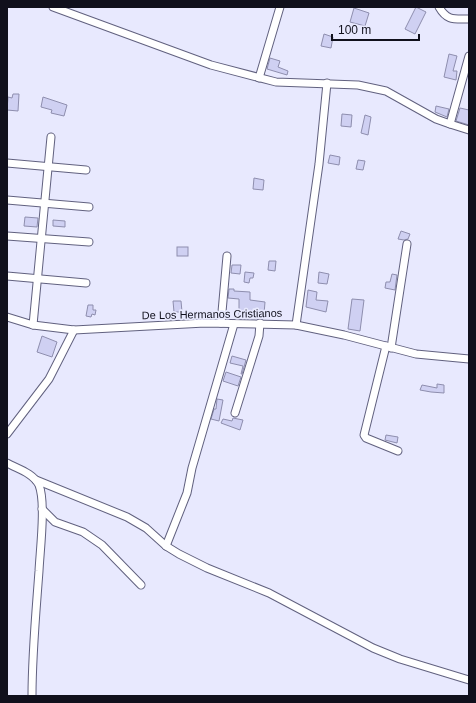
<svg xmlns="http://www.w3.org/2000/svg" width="476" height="703" font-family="Arial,sans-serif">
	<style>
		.building { fill: #cfd0f2; stroke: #8e8eae }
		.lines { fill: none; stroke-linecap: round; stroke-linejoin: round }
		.minor-casing { stroke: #61617f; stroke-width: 9 }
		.minor { stroke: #fff; stroke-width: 7 }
		.labels { text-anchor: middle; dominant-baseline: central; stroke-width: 3.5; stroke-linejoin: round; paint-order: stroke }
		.street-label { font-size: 11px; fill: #10101c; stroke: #e8e9fe }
	</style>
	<rect width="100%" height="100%" fill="#e8e9fe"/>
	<g class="building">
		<path d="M416 7 426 12 415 34 405 29Z"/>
		<path d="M354 8 369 13 365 26 350 22Z"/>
		<path d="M324 34 333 37 331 48 321 46Z"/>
		<path d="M449 54 457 56 453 71H457L456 80 444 77Z"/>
		<path d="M270 58 280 61 278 67 288 71 287 75 267 69Z"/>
		<path d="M13 94H19L18 111 7 110 8 97 12 98Z"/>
		<path d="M43 97 67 105 64 116 51 113 52 110 41 107Z"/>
		<path d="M436 106 449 109 447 117 435 112Z"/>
		<path d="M460 108 469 110V125L456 121Z"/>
		<path d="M342 114 352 115 351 127 341 126Z"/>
		<path d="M365 115 371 117 368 135 361 133Z"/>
		<path d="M330 155 340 157 339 165 328 163Z"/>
		<path d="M358 160 365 161 363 170 356 169Z"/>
		<path d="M254 178 264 180 263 190 253 189Z"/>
		<path d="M25 217 38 218 37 227 24 226Z"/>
		<path d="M53 220 65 221V227L53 226Z"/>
		<path d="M401 231 410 234 408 239 404 240 398 239Z"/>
		<rect x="177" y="247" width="11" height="9"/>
		<path d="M269 261H276L275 271 268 270Z"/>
		<path d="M232 265H241L240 274 231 273Z"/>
		<path d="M245 272 254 273 253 278H250L249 283 244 282Z"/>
		<path d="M319 272 329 274 327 284 318 283Z"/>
		<path d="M392 274 397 275 395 290 385 288 386 282H390Z"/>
		<path d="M229 289H234V291L250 292V300L265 302 264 314 250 313V317H239V299L228 298Z"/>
		<path d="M308 290 317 292 316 300 328 301 326 312 306 307Z"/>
		<path d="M352 299 364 300 360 331 348 329Z"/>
		<path d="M173 301H181L182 312H174Z"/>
		<path d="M88 305H93V310H96L95 315 92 314 91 317 86 316Z"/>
		<path d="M42 336 57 342 52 357 37 352Z"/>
		<path d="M232 356 246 360 242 374H241L243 366 230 363Z"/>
		<path d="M226 372 241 377 238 386 223 381Z"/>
		<path d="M437 384 444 385V393L431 392 420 390 422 385 437 388Z"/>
		<path d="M217 399 223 400 219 421 211 419 214 409H216Z"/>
		<path d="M233 418 243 420 240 430 221 423 223 419 232 421Z"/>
		<path d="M386 435 398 437 397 443 385 440Z"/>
	</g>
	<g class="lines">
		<g class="minor-casing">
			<g id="minor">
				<path d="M53 7 211 65 276 82 358 85 386 91 436 119 450 124 469 130"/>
				<path d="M439 7C447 21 454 19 469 19"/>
				<path d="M259 78 280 7"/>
				<path d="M450 124 469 56"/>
				<path d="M7 163 86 170"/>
				<path d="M7 200 89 207"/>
				<path d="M7 236 89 242"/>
				<path d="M7 276 86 283"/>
				<path d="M7 317 33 325 74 330 205 323 296 325 344 335 416 354 469 359"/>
				<path d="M221 323 227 256"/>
				<path d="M33 325 51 137"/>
				<path d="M296 325 319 164 327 83"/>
				<path d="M386 346 364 435 366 438 398 451"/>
				<path d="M391 348 407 244"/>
				<path d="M235 413 259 336 260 323"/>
				<path d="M7 434 49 379 74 330"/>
				<path d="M7 463C18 469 33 473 39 485 46 503 40 550 39 571 36 612 32 654 32 696"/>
				<path d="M36 480 127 517 146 528 166 546 179 554 207 568 269 593 373 648 400 659 469 680"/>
				<path d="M42 509 55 522 83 532 102 545 141 585"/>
				<path d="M166 546 187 493 192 468 234 324"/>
			</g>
		</g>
		<use href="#minor" class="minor"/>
	</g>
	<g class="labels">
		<g class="street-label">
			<text transform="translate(212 314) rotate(-1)">De Los Hermanos Cristianos</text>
		</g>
	</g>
	<rect width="476" height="703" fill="none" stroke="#10101c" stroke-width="16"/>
	<path d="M332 34v6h87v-6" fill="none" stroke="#10101c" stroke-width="2"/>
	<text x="338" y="34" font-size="12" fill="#10101c" stroke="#e8e9fe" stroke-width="3" paint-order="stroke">100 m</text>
</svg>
